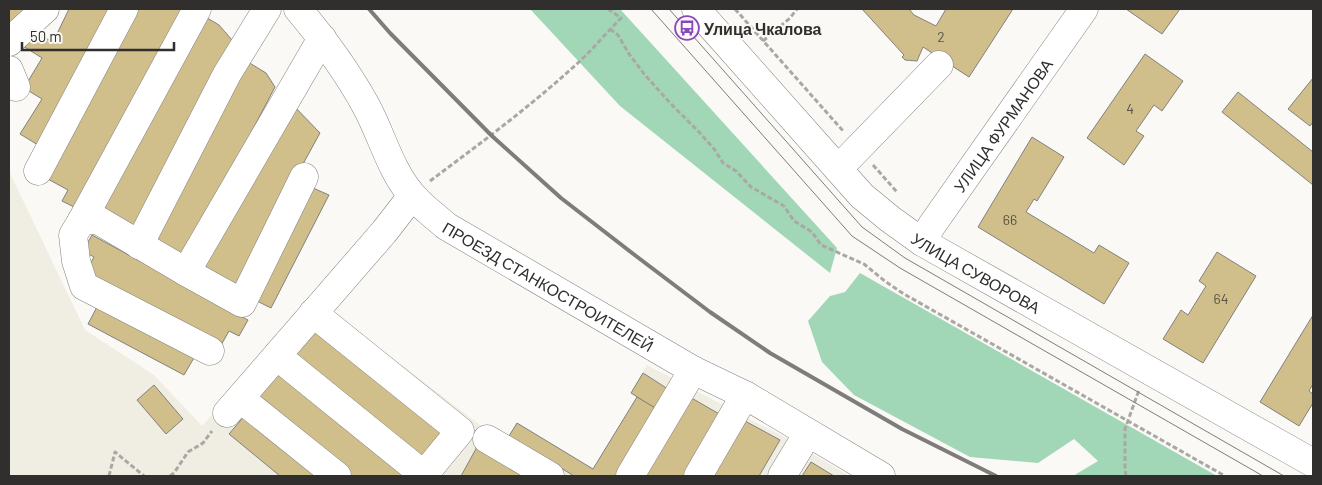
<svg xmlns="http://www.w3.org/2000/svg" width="1322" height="485" font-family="Barlow,sans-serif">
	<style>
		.built { fill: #f0ede2 }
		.forest { fill: #a1d7b7 }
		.building { fill: #d0be8b; stroke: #83817e }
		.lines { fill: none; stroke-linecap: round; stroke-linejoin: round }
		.minor-casing { stroke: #868481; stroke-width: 29 }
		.major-casing { stroke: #868481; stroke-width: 29 }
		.path { stroke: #a9a8a5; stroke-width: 3; stroke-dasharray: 5 2.5; stroke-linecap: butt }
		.minor { stroke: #fff; stroke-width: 28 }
		.major { stroke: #fff; stroke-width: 28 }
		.tram { stroke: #7e7d7b; stroke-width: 1 }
		.rail { stroke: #7e7d7b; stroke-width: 4 }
		.labels { text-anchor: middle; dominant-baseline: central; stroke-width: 4; stroke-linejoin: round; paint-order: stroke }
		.number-label { font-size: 14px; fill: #585345 }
		.poi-label { font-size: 16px; font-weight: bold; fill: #302f2e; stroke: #faf9f5; text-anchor: start }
		.street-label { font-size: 16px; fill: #302f2e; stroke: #faf9f5 }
	</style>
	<rect width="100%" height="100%" fill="#faf9f5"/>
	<path class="built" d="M9 171 85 330 154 375 202 426 315 299 484 428 509 436 517 423 593 469 637 397 631 393 647 365 788 439 849 476H9Z"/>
	<g class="forest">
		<path d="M530 9H620L837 248 830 273 620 106Z"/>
		<path d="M860 273 1217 476H1073L1098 461 1074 439 1038 463 970 457 854 395 822 362 808 321 830 296 845 292Z"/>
	</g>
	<g class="building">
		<path d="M9 9H22L26 18 9 25Z"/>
		<path d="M69 9H116L38 145 20 134 42 99 24 88 42 58 23 46 32 31 53 42Z"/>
		<path d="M138 9H188L78 209 62 201 68 190 46 178Z"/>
		<path d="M862 9H909L914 15 936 26 946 9H1013L969 77 923 47 917 61 905 60 902 57 904 55Z"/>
		<path d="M1126 9H1180L1162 34Z"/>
		<path d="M202 15 219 25 232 40 133 232 97 213Z"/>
		<path d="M1145 54 1183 81 1162 111 1154 105 1136 131 1144 136 1124 165 1087 138Z"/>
		<path d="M248 62 266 73 275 87 184 260 152 243Z"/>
		<path d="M1313 78V122L1310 126 1288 109Z"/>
		<path d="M1238 92 1313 152V185L1222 112Z"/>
		<path d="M293 105 320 133 236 286 203 268Z"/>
		<path d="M1032 137 1064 157 1037 201 1034 199 1026 212 1094 253 1099 245 1129 263 1104 304 978 227Z"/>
		<path d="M313 188 329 195 271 308 255 300Z"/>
		<path d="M92 235 248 320 239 336 229 331 220 347 85 273 94 257 83 251Z"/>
		<path d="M1217 252 1256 276 1203 363 1163 339 1181 310 1188 315 1206 286 1199 281Z"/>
		<path d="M98 305 195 356 184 375 88 324Z"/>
		<path d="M1313 315V384L1309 391 1313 394V403L1299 426 1260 402Z"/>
		<path d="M312 325 445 433 422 462 288 355Z"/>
		<path d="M278 370 410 476H347L253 401Z"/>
		<path d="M643 373 671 391 659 411 631 393Z"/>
		<path d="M154 385 183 419 166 434 137 400Z"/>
		<path d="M688 396 721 415 685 476H641Z"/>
		<path d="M637 397 657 409 616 476H574L509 436 517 423 593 469Z"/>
		<path d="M246 414 321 476H280L229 434Z"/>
		<path d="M745 421 780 440 759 476H713Z"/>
		<path d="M477 447 527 476H461Z"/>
		<path d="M811 462 834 476H802Z"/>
	</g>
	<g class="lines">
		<g class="minor-casing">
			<g id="minor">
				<path id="s1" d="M696 9 862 196 890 219 922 242 1313 463"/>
				<path d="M9 42 45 9"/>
				<path d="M9 70 16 87"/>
				<path d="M838 169 939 65"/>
				<path d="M38 171 124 9"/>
				<path d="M304 177 242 303 186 272 322 38"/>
				<path d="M81 222 197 9"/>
				<path id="s2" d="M922 242 932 225 1084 9"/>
				<path d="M139 245 227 74 267 9"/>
				<path d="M186 272 96 219 81 222 73 235 76 261 84 286 210 351"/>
				<path d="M313 313 460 431 423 476"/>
				<path d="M277 356 424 475"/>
				<path d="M241 399 337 476"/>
				<path d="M227 413 384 232 412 196"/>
				<path d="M487 439 550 476"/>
				<path d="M630 476 693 370"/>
				<path d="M698 476 745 395"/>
				<path d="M782 476 808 433"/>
			</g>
		</g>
		<g class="major-casing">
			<g id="major">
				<path id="s3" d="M298 9C324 40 347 71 366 106 382 135 390 170 412 195 422 207 435 216 446 226L693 370 745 395 881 476"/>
			</g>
		</g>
		<g class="path">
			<path d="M735 9 844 132"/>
			<path d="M610 29 618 35 629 54 645 75 671 104 698 131 715 150 723 163 736 171 751 187 784 206 794 221 812 232 821 245 864 264 886 282 904 294 1225 476"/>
			<path d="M763 41 790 18 797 9"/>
			<path d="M873 165 897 192"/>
			<path d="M430 181C481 143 532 105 579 62 594 48 607 32 621 18L608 9"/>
			<path d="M109 476 115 452 144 476"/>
			<path d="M170 476 174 473 188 452 203 443 212 431"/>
			<path d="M1126 476 1125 469V429L1139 390"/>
		</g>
		<use href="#minor" class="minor"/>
		<use href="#major" class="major"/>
		<g class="tram">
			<path d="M651 9 852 236 900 268 1263 476"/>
			<path d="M669 9 862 227 905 258 1284 476"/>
		</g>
		<path class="rail" d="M369 9 390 33 492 136 561 198 636 256 710 312 770 353 902 429 996 476"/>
	</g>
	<defs>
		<g id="bus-ring" transform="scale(1.25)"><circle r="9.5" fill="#faf9f5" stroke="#8947bc" stroke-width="1.5"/><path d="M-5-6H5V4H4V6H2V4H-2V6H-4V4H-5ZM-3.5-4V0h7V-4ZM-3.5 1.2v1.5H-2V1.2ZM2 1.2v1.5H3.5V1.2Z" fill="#8947bc"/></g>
	</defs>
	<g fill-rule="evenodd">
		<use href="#bus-ring" x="687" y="28"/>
	</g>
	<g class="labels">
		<g class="number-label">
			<text x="941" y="36">2</text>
			<text x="1130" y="108">4</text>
			<text x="1010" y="219">66</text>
			<text x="1221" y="298">64</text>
		</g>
		<g class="poi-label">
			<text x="704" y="28">Улица Чкалова</text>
		</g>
		<g class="street-label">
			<text stroke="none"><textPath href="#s2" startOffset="142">УЛИЦА ФУРМАНОВА</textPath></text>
			<text stroke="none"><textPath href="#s1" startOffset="388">УЛИЦА СУВОРОВА</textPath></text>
			<text stroke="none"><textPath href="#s3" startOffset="384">ПРОЕЗД СТАНКОСТРОИТЕЛЕЙ</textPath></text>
		</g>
	</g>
	<rect width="1322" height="485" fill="none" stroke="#302f2e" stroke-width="20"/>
	<path d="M22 42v8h152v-8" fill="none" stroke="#302f2e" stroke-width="2.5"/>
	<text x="30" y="42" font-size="15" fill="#302f2e" stroke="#faf9f5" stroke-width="4" paint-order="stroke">50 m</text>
</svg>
